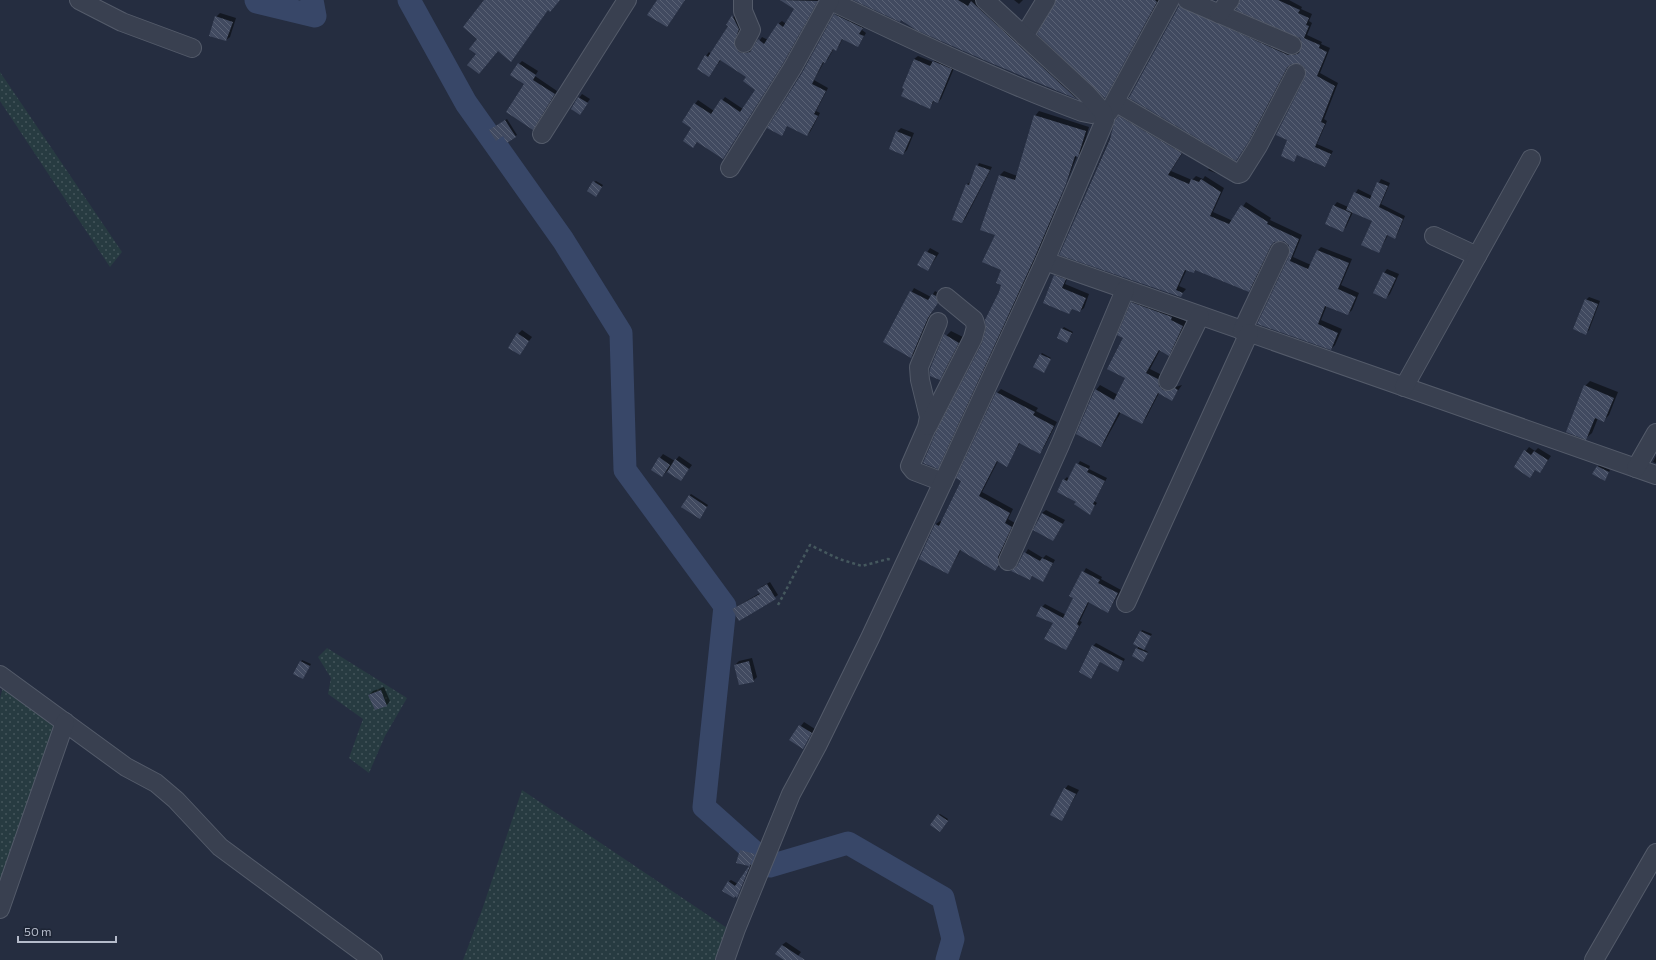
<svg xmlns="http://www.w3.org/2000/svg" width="1656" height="960" font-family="Commissioner,sans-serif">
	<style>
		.grass { fill: url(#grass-dots) }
		.shadow { fill: #0007 }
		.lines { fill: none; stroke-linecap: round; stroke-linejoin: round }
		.river { stroke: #384768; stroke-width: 23 }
		.building { fill: url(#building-back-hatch) }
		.minor-casing { stroke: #545b6a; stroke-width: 20 }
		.path { stroke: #45585e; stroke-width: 2.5; stroke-dasharray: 3 3; stroke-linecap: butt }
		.minor { stroke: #394050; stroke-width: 18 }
	</style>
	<defs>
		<pattern id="grass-dots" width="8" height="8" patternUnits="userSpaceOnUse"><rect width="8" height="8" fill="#273b41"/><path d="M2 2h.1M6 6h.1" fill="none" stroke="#44555b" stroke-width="1.8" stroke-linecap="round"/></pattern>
		<pattern id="building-back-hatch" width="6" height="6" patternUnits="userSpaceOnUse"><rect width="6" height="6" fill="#414a60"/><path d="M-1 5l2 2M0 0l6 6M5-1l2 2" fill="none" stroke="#5a6275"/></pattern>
	</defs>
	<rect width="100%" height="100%" fill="#252d40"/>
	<g class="grass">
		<path d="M0 72 122 252 110 267 0 101Z"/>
		<path d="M327 648 407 698 385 736 369 773 349 758 363 719 328 694 331 678 318 657Z"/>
		<path d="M4 684 60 726 0 889V698Z"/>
		<path d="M522 790 730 930 719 960H463L482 910Z"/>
	</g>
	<g class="shadow">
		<path d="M276 0H288L287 3 291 0 286 6 275 3Z"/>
		<path d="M782 0H818L787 57 726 154 723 158 698 141 693 147 695 104 698 100 714 111 725 97 743 109 756 89 747 77 721 60 709 75 706 56 709 52 711 54 736 13 742 26 736 39 749 51 755 47 762 37 768 40 778 24 782 21 786 24 796 9Z"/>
		<path d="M855 0H978L1079 95 1076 98 991 62 902 19Z"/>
		<path d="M1014 0H1023L1019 4Z"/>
		<path d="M1058 0H1159L1105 96Z"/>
		<path d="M1241 0H1289L1302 7 1301 9 1312 14 1309 21 1312 23 1307 35 1322 42 1321 44 1330 48 1320 73 1338 83 1324 119 1327 121 1317 144 1333 151 1325 166 1298 154 1293 161 1289 140 1308 73 1305 66 1296 61 1290 64 1252 136 1236 160 1179 7 1183 4 1292 52 1302 51 1303 43 1297 35Z"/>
		<path d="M838 11 865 24 862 30 866 33 858 46 843 38 839 46 836 49 834 48 828 59 824 62 814 80 828 88 816 111 820 113 810 132 807 135 788 125 782 134 803 73Z"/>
		<path d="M220 13 236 18 230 37 226 40 216 17Z"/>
		<path d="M918 56 933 62 937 58 955 66 941 99 938 102 934 101 930 107 914 59Z"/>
		<path d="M522 61 538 71 535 76 557 91 536 126 519 64Z"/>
		<path d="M582 94 590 99 580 113 579 98Z"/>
		<path d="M1039 111 1089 127 1082 152 1077 156 1039 252 941 463 937 468 983 343 1002 284V269L996 235 1000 175 1004 171 1017 176 1035 116Z"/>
		<path d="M1123 113 1185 149 1171 171 1192 180 1196 176 1203 179 1205 176 1224 188 1213 212 1233 221 1246 202 1271 218 1270 220 1302 235 1293 257 1311 265 1317 251 1321 247 1352 259 1341 285 1359 293 1352 310 1348 314 1327 305 1321 320 1342 329 1335 345 1331 349 1258 324 1290 256V245L1284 240 1274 241 1252 287 1248 291 1196 269 1194 272 1187 269 1179 286 1186 289 1180 296 1060 254 1119 117Z"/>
		<path d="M507 119 517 135 515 136 503 135 490 130Z"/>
		<path d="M901 128 914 133 907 150 903 154 897 132Z"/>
		<path d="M979 163 992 167 965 219 962 222 953 219 967 184 971 182Z"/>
		<path d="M1212 165 1224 172 1221 175 1208 170Z"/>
		<path d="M1381 179 1390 183 1381 204 1405 216 1397 235 1394 238 1388 235 1379 252 1373 220 1353 212 1346 227 1343 231 1334 206 1337 202 1348 207 1358 189 1372 196Z"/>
		<path d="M596 181 603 185 597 194 594 182Z"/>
		<path d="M930 248 939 253 928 270 919 265Z"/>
		<path d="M1387 269 1399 274 1390 294 1386 298 1384 273Z"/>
		<path d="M1059 273 1068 276 1065 284 1089 294 1084 308 1080 311 1073 308 1069 313 1055 276Z"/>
		<path d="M914 288 931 297 935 291 938 293 940 299 931 314 914 354 911 357 884 341Z"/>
		<path d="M1589 297 1600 301 1589 330 1586 333V300Z"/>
		<path d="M1137 298 1187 322 1173 350 1169 354 1160 350 1150 369 1162 375 1168 386 1175 387 1182 385 1172 399 1159 393 1146 418 1141 423 1121 412 1105 441 1101 446 1096 390 1100 385 1118 395 1126 378 1124 338 1132 303Z"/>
		<path d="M1064 327 1073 332 1067 342 1062 329Z"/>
		<path d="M522 330 532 337 519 354 518 334Z"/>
		<path d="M951 331 963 337 944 374 939 379 946 336Z"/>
		<path d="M1042 353 1051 358 1045 370 1041 354Z"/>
		<path d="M1590 381 1618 392 1609 415 1604 420 1598 418 1592 433 1586 438 1585 386Z"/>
		<path d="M1001 389 1038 408 1036 411 1057 422 1043 449 1039 453 1020 443 1006 465 998 461 982 492 1013 509 1008 519 1015 523 1002 552V560L999 566 995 570 961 550 948 573 936 524 940 521 942 522 963 480 997 393Z"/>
		<path d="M1529 447 1535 451 1538 448 1551 456 1540 472 1536 469 1530 476 1515 466Z"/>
		<path d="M663 454 675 461 679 456 692 465 681 480 667 471 662 476 660 458Z"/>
		<path d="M1656 456V463L1653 462Z"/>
		<path d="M1080 461 1090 466 1089 469 1107 478 1094 501 1097 503 1090 513 1077 501 1064 480 1067 477 1069 479Z"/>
		<path d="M1599 465 1610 470 1605 480 1593 474Z"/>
		<path d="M691 494 708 505 701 516 689 496Z"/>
		<path d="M1046 510 1065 520 1053 540 1042 513Z"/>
		<path d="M1028 549 1043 558 1046 555 1055 560 1043 581 1033 576 1029 579 1019 565Z"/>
		<path d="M1086 568 1102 577 1101 579 1121 590 1108 612 1089 602 1080 621 1082 622 1065 649 1054 623 1042 607 1045 604 1066 615 1075 598 1071 596Z"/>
		<path d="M770 582 778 595 740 620 736 607 760 593 761 587Z"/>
		<path d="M1142 630 1152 634 1143 649 1148 652 1143 661 1133 656 1139 646 1134 644Z"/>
		<path d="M1096 643 1125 659 1117 670 1100 662 1091 677 1093 646Z"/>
		<path d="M752 658 757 677 753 681 735 665 739 661Z"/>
		<path d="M302 660 311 664 303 678 295 674Z"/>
		<path d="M384 687 390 701 387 705 375 709 369 695 373 691Z"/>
		<path d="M804 722 815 729 803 748 790 740Z"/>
		<path d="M1068 785 1079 790 1062 819 1065 789Z"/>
		<path d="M940 814 948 819 942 829 938 815Z"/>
		<path d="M743 848 757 852 737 897 728 882 731 880 738 884 750 866 741 850Z"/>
		<path d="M786 942 801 952 795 960H786L782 945Z"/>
	</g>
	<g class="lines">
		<g class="river">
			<path d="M256 0 257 2 315 16 312 0"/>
			<path d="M409 0 466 103 563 240 621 333 625 470 725 606 704 807 770 866 848 843 943 898 953 939 947 960"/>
		</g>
	</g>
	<g class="building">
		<path d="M484 0H560L550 12 548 10 511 62 498 51 479 74 467 65 476 54 469 49 477 39 463 27Z"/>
		<path d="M657 0H685L667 27 647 15Z"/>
		<path d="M780 0 818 1 784 62 723 159 697 142 693 148 683 141 691 128 682 122 694 103 711 114 721 99 740 112 755 90 743 81 746 77 720 60 709 77 697 69 705 55 708 57 728 26 726 25 732 15 739 29 734 43 739 52 744 53 750 52 758 39 764 44 778 23 783 27 794 9Z"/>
		<path d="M853 0H958L968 6 971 1 1077 99 991 63 916 30 901 20 900 22Z"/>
		<path d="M1056 0H1155L1157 2 1105 98 1037 34Z"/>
		<path d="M1240 0H1278L1300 10 1298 13 1309 18 1306 25 1309 26 1304 38 1320 45 1319 48 1327 52 1317 76 1335 86 1321 122 1325 124 1315 147 1331 154 1325 167 1297 155 1294 162 1281 156 1287 140 1276 135 1305 77V68L1300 64H1291L1287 68 1249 141 1236 161 1129 98 1179 6 1288 55H1294L1299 53 1302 44 1300 38 1236 10Z"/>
		<path d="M834 14 863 28 859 34 864 36 858 47 842 39 836 51 833 49 825 63 823 62 812 84 826 91 814 114 818 116 807 136 787 126 782 136 767 128 802 73Z"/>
		<path d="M215 16 233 22 226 41 209 36Z"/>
		<path d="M914 59 930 66 933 61 952 69 938 103 933 101 930 109 901 96 904 89 902 88Z"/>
		<path d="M518 63 536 75 533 80 555 94 533 130 506 112 524 84 510 75Z"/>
		<path d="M578 97 588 103 580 115 571 109Z"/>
		<path d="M1034 115 1086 131 1078 157 1075 156 1066 184 1035 257 938 469 923 463 936 432 982 343 986 329 985 320 999 292 1001 285 996 283 1001 270 982 262 995 235 980 230 999 175 1015 180Z"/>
		<path d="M1119 116 1182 153 1168 175 1189 184 1191 179 1199 182 1201 179 1221 192 1210 216 1229 224 1241 205 1268 222 1267 224 1299 239 1290 261 1308 269 1317 250 1349 263 1338 289 1356 297 1348 315 1325 306 1318 324 1338 333 1331 350 1257 324 1289 256V245L1284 241 1274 242 1271 246 1249 292 1195 270 1194 273 1185 270 1176 290 1183 293 1181 297 1059 255 1110 139 1115 120Z"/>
		<path d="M505 120 516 137 507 143 503 136 496 141 489 130Z"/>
		<path d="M896 131 911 137 903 155 889 149Z"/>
		<path d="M976 165 990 170 962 223 952 220 966 184 969 185Z"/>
		<path d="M593 181 602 187 596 197 587 191Z"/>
		<path d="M1377 182 1388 186 1379 207 1403 219 1395 239 1387 235 1379 253 1361 245 1372 221 1346 210 1354 192 1370 199Z"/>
		<path d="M1333 205 1351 213 1343 232 1325 224Z"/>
		<path d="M925 251 936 256 928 271 917 265Z"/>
		<path d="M1383 272 1396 278 1386 299 1373 293Z"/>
		<path d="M1054 275 1066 279 1062 288 1086 298 1080 312 1072 309 1069 314 1043 303Z"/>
		<path d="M910 291 928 300 932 294 936 296 938 303 928 318 911 358 883 342Z"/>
		<path d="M1585 299 1598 304 1586 335 1573 329Z"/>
		<path d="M1131 302 1172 317 1171 320 1183 326 1169 356 1159 350 1146 373 1158 379 1159 386 1163 390 1169 391 1175 388 1178 390 1172 401 1158 393 1142 424 1119 412 1101 447 1076 434 1095 389 1114 400 1125 378 1107 369 1123 338 1117 335Z"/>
		<path d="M1061 328 1072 333 1067 343 1057 338Z"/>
		<path d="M517 333 529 341 520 355 508 348Z"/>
		<path d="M944 334 959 343 940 380 930 376V369Z"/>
		<path d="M1040 354 1051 359 1044 373 1033 367Z"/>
		<path d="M1584 385 1614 398 1604 422 1595 418 1586 440 1566 432Z"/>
		<path d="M996 392 1035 412 1033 415 1054 426 1040 454 1019 443 1007 467 997 461 979 496 1010 513 1005 523 1012 527 998 557 999 565 995 571 960 550 948 574 919 559 935 524 939 526 961 481 956 478Z"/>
		<path d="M1524 450 1531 455 1534 451 1548 460 1540 473 1535 470 1530 478 1514 467Z"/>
		<path d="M659 457 670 465 662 477 651 470Z"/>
		<path d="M675 459 689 469 681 481 667 472Z"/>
		<path d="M1076 463 1089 469 1087 472 1105 481 1093 504 1095 505 1090 515 1074 504 1076 502 1057 492 1063 479 1067 481Z"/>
		<path d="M1597 466 1609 472 1605 481 1592 474Z"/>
		<path d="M689 495 707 507 700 519 681 507Z"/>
		<path d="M1042 513 1063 524 1053 541 1033 530Z"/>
		<path d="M1024 552 1040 561 1042 558 1053 563 1043 582 1032 576 1030 580 1011 571 1017 566Z"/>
		<path d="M1082 571 1100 580 1098 583 1118 593 1108 613 1088 602 1077 624 1079 626 1066 650 1044 639 1053 623 1036 616 1041 606 1063 618 1073 598 1069 596Z"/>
		<path d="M767 584 776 599 739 621 732 609 760 594 757 590Z"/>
		<path d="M1140 631 1151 636 1144 650 1133 644Z"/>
		<path d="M1092 645 1123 661 1118 672 1100 662 1091 679 1079 672Z"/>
		<path d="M1136 648 1148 653 1143 662 1132 656Z"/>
		<path d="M300 661 310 666 303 679 293 674Z"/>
		<path d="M749 661 754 682 739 685 734 665Z"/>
		<path d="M381 690 387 706 375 710 368 695Z"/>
		<path d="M799 725 812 733 803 749 789 740Z"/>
		<path d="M1064 788 1076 794 1062 821 1050 815Z"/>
		<path d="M938 814 948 821 940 832 930 825Z"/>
		<path d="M740 850 755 854 737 898 735 896 734 898 722 891 728 881 735 886 749 866 736 863Z"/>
		<path d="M782 945 805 960H784L775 954Z"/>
	</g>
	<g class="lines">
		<g class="minor-casing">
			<g id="minor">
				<path d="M79 0 122 22 192 48"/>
				<path d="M743 0V11L751 30 744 43"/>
				<path d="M829 0C913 40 996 80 1082 112L1092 114 1103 112"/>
				<path d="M1187 0 1292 45"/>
				<path d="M1219 14 1230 0"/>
				<path d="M1024 36 1046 0"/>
				<path d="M1115 102 1238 174 1241 173 1258 146 1296 73"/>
				<path d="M1109 112 1170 0"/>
				<path d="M542 134 627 0"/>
				<path d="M730 168 793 67 830 0"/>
				<path d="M1434 236 1477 256"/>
				<path d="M1045 261 1656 475"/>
				<path d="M938 322 919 367 920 380 929 417 927 427 910 466 914 471 943 482"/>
				<path d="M1242 331 1280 251"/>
				<path d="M1168 381 1200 316"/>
				<path d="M1404 387 1531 159"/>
				<path d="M928 426 973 338 976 327 974 320 946 297"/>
				<path d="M1636 468 1656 433"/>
				<path d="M1008 561 1060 445 1125 290"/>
				<path d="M1126 603 1249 333"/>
				<path d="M0 675 126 767 156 783 176 800 220 847 373 960"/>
				<path d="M0 909 65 722"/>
				<path d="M725 960 736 929 791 794 817 746 870 638 943 482 1045 261 1105 120 1103 112 1086 93 985 0"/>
				<path d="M1594 960 1656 853"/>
			</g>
		</g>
		<path class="path" d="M778 605 810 545 839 559 862 566 888 559 891 560"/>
		<use href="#minor" class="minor"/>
	</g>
	<path d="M18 936v6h98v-6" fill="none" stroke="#b5bbca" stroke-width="2"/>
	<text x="24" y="936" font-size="12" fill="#b5bbca" stroke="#1e2535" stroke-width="3" paint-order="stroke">50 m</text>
</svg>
